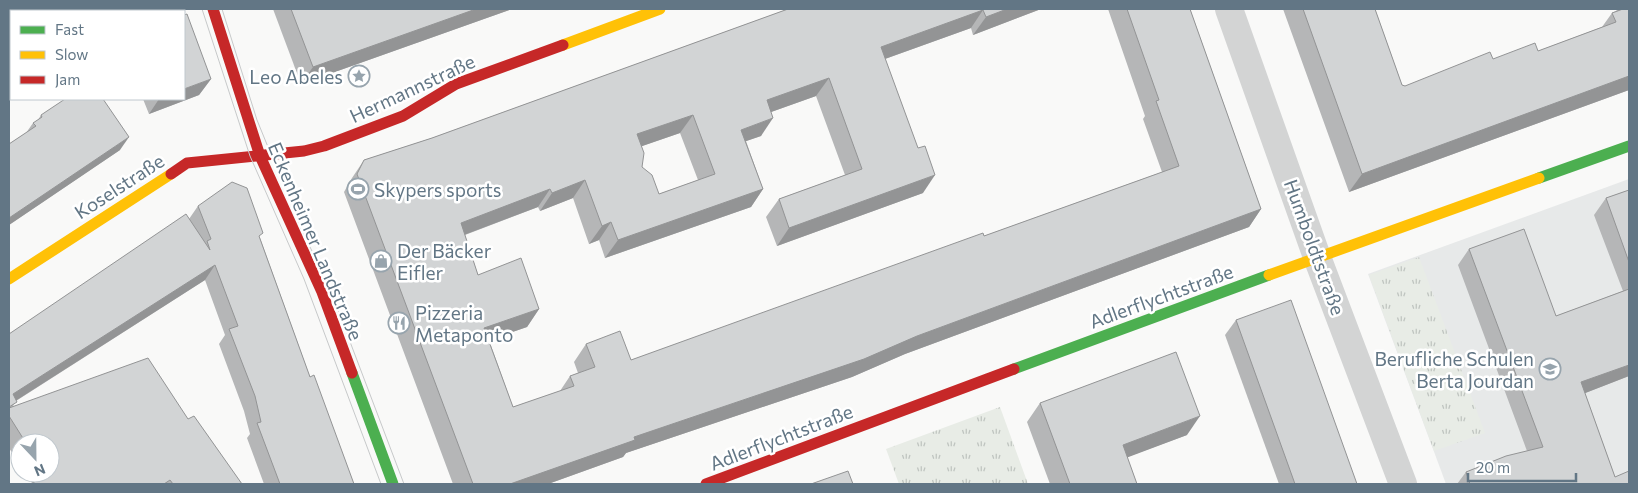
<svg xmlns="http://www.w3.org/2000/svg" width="1638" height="493" font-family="Commissioner,sans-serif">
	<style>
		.built { fill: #e7e9e9 }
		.park { fill: url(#park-tufts) }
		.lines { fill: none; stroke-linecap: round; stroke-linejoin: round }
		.street { stroke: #d3d4d4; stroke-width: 28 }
		.fast { stroke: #4caf50; stroke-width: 11 }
		.slow { stroke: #ffc107; stroke-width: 11 }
		.jam { stroke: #c62828; stroke-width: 11 }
		.tram { stroke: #c7c9ca; stroke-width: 1 }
		.wall { fill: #b5b6b7; fill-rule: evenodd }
		.shaded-wall { fill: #939495 }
		.building { fill: #d2d4d5; stroke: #939495; fill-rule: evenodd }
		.labels { text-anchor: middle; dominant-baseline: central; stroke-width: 5; stroke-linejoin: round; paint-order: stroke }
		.poi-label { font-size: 19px; fill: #627685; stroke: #fff; text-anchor: start }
		.street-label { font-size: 19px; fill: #627685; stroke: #fff }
	</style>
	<defs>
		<pattern id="park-tufts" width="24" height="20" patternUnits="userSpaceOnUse" patternTransform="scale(1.25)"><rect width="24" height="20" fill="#e8ece6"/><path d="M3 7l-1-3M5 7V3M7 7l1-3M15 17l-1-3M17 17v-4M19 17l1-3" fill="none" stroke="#bfc4c0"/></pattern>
	</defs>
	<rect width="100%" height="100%" fill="#f9f9f8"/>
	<path class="built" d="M1629 179V484H1446L1368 274Z"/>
	<g class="park">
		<path d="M1419 257 1485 433 1434 451 1369 275Z"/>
		<path d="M1000 407 1028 484H899L886 449Z"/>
	</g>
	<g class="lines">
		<path class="street" d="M1229 9 1317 257 1403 484"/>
		<g class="fast">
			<path d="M1539 178 1629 146"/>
			<path d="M1014 369 1269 275"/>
			<path d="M352 373 393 484"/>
		</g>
		<g class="slow">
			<path d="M563 45 660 9"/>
			<path d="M1269 275 1539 178"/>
			<path d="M9 279 171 174"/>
		</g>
		<g class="jam">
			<path d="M213 9 260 156 322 292 352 373"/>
			<path d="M171 174 187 163 304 151 324 146 403 116 456 84 563 45"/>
			<path d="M706 484 1014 369"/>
		</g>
		<g class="tram">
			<path d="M202 9 250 156 304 279 381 484"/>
			<path d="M222 9 257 120 301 228 330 289 404 484"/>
		</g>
	</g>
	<g class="wall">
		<path d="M273 9H512L301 84Z"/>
		<path d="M788 9H1041L973 35 971 28 885 59 923 193 777 246 766 217 779 199 845 175 816 96 771 112 761 136 746 141 763 189 751 207 605 258 599 240 589 244 573 198 540 211 538 207 465 235 478 275 539 309 527 327 489 340 513 407 560 391 570 376 578 373 574 362 586 344 631 360 984 236 1162 172 1143 119 1145 116 1108 9H1190L1261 209 1249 227 905 354 852 377 626 453 623 457 548 484H453L344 192 352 178 364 160 432 138ZM680 133 698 180 659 194 642 167V146Z"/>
		<path d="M1283 9H1375L1402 85 1405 86 1538 51 1602 27 1612 13 1616 11 1618 9H1629V90L1349 192Z"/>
		<path d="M211 79 199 95 149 114 143 99H184Z"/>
		<path d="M41 115 120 150 9 225V144L26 133 33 123 38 120Z"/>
		<path d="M1629 190V376L1585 393 1615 477 1629 484H1457L1466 472 1527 451 1458 265 1469 249 1556 316 1623 291 1594 215 1606 198Z"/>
		<path d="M198 206 260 238 310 377 354 484H264L247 438 250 434 244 411 219 344 225 335 205 280 16 401 13 406 188 419 242 484H31L32 483 25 473H50V443H20V465L9 448V334L189 219Z"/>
		<path d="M1236 320 1357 484H1279L1225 335Z"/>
		<path d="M1040 403 1187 435 1127 457 1137 484H1050L1027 422Z"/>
	</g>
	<g class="shaded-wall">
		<path d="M476 9H512L301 84 313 67Z"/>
		<path d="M1007 9H1041L973 35 986 17Z"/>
		<path d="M983 10 971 28 868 65 881 47Z"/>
		<path d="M11 61V70L9 71V62Z"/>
		<path d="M1629 76V90L1349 192 1362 174Z"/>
		<path d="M829 78 816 96 754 118 767 100Z"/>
		<path d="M211 79 199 95 149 114 159 99H184V89Z"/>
		<path d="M693 115 680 133 625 152 637 134Z"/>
		<path d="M773 118 761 136 729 147 741 130Z"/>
		<path d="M129 137 120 150 9 225V218Z"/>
		<path d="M935 175 923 193 777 246 789 228Z"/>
		<path d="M585 180 573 198 540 211 552 193Z"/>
		<path d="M550 189 538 207 448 241 461 223Z"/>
		<path d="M763 189 751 207 605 258 618 240Z"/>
		<path d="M1261 209 1249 227 905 354 852 377 626 453 623 457 548 484H510L634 437 917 336Z"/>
		<path d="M611 222 599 240 589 244 602 226Z"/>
		<path d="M215 265 205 280 9 405 13 394Z"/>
		<path d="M539 309 527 327 472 346 484 328Z"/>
		<path d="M1629 365V376L1570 399 1581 382Z"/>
		<path d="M1200 416 1187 435 1110 464 1123 445Z"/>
	</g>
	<g class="building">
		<path d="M291 9H476L313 67Z"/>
		<path d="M788 9H1007L986 17 983 10 881 47 918 148 925 146 935 175 789 228 779 199 862 169 829 78 767 100 773 118 741 130 763 189 618 240 611 222 602 226 585 180 552 193 550 189 461 223 478 275 521 258 539 309 484 328 513 407 574 386 570 376 595 367 586 344 620 331 631 360 983 233 984 236 1179 166 1156 101 1159 100 1127 9H1190L1261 209 917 336 864 359 634 437 635 440 510 484H473L357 174 364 160 432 138ZM693 115 715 174 659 194 652 175 642 167 644 153 637 134Z"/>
		<path d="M1303 9H1375L1402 85 1405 86 1490 52 1493 59 1535 43 1538 51 1616 22 1612 13 1623 9H1629V76L1362 174Z"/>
		<path d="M187 14 211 79 184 89V15Z"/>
		<path d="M9 29 11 34V61L9 62Z"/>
		<path d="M65 99H103L129 137 9 218V144L36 126 33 123 42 117 41 115Z"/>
		<path d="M232 182 247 188 263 233 259 236 310 377 314 375 354 484H280L257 423 261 422 255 396 229 329 238 326 215 265 13 394 17 402 9 407V334L186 214 210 250 207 241 211 239 198 206Z"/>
		<path d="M1629 190V262L1606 198Z"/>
		<path d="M1524 229 1556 316 1629 289V365L1581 382 1615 477 1629 471V484H1470L1466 472 1506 456 1543 447 1469 249Z"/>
		<path d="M1291 300 1357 484H1295L1236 320Z"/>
		<path d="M1176 352 1200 416 1123 445 1137 484H1070L1040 403Z"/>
		<path d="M148 358 188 419 194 416 242 484H173L170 480 164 484H31L47 475 46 473H50V443H26L9 416V408Z"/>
		<path d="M848 471 853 484H811Z"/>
	</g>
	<defs>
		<g id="sight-ring" transform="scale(1.125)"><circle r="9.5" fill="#fff" stroke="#97a4ad" stroke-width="1.5"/><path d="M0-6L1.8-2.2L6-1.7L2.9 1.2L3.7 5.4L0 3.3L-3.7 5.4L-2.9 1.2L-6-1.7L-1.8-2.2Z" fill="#97a4ad"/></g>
		<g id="stadium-ring" transform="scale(1.125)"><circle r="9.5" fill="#fff" stroke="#97a4ad" stroke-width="1.5"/><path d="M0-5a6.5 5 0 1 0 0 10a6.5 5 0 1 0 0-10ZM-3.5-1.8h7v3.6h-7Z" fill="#97a4ad"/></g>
		<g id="shop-ring" transform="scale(1.125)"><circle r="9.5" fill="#fff" stroke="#97a4ad" stroke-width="1.5"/><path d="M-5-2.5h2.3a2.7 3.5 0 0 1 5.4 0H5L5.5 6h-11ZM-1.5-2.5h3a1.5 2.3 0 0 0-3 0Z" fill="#97a4ad"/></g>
		<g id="restaurant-ring" transform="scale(1.125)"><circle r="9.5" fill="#fff" stroke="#97a4ad" stroke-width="1.5"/><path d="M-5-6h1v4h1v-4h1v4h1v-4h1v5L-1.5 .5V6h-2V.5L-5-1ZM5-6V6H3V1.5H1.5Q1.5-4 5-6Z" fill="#97a4ad"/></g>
		<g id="school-ring" transform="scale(1.125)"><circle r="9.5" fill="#fff" stroke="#97a4ad" stroke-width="1.5"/><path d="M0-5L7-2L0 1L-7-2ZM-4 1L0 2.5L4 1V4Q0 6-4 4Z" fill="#97a4ad"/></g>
	</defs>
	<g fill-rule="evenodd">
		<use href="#sight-ring" x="359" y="76"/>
		<use href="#stadium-ring" x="358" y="189"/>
		<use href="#shop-ring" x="381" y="261"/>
		<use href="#restaurant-ring" x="399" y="323"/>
		<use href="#school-ring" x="1550" y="369"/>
	</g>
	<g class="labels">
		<g class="poi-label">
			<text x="343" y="76" text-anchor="end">Leo Abeles</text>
			<text x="374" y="189">Skypers sports</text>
			<text x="397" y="250">Der Bäcker<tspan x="397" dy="22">Eifler</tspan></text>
			<text x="415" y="312">Pizzeria<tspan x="415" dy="22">Metaponto</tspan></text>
			<text x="1534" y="358" text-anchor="end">Berufliche Schulen<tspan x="1534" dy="22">Berta Jourdan</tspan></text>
		</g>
		<g class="street-label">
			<text transform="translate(412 88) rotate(-25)">Hermannstraße</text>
			<text transform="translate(119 186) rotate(-33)">Koselstraße</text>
			<text transform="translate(316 241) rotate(67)">Eckenheimer Landstraße</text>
			<text transform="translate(1315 247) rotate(70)">Humboldtstraße</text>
			<text transform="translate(1161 296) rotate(-20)">Adlerflychtstraße</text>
			<text transform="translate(781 437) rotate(-21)">Adlerflychtstraße</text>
		</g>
	</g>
	<rect width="1638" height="493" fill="none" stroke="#627685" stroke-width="20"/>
	<rect x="10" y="10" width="175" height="90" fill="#ffffff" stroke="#c0c8ce"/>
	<rect x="20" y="26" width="25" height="8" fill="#4caf50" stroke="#c0c8ce"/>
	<text x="55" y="35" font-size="15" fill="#627685">Fast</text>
	<rect x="20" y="51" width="25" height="8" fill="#ffc107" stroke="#c0c8ce"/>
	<text x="55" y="60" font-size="15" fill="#627685">Slow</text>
	<rect x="20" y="76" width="25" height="8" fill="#c62828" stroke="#c0c8ce"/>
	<text x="55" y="85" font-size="15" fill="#627685">Jam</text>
	<g transform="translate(35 458) rotate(158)"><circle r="24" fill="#ffffff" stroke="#c0c8ce"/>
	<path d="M0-4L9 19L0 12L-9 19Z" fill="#97a4ad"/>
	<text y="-8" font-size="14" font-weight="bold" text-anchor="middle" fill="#627685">N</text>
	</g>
	<path d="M1468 473v8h108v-8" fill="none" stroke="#627685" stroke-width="2.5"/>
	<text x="1476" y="473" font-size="15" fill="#627685" stroke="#ffffff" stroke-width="4" paint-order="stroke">20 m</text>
</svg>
